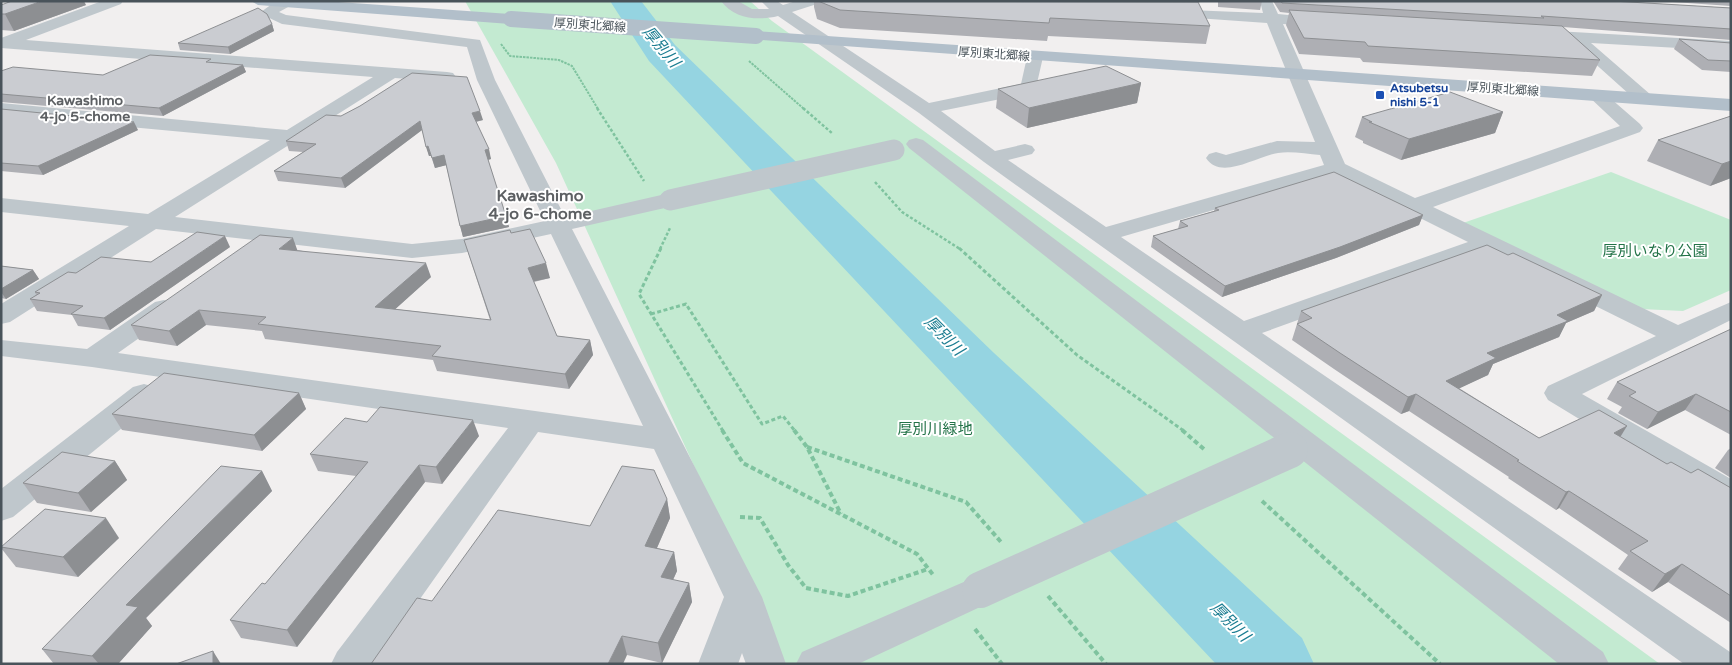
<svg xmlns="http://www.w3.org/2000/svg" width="1732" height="665" font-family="'Varela Round','Noto Sans JP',sans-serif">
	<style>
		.green { fill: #c3ead1 }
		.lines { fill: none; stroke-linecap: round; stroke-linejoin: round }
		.river { fill: #95d4e1; fill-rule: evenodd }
		.path-far3 { stroke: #7fc39f; stroke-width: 2; stroke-dasharray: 2.5 1; stroke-linecap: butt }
		.path-far2 { stroke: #7fc39f; stroke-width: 2.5; stroke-dasharray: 3 2; stroke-linecap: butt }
		.path-far1 { stroke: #7fc39f; stroke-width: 3; stroke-dasharray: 4 2.5; stroke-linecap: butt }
		.path { stroke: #7fc39f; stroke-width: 4; stroke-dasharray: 5 3; stroke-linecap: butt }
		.minor { fill: #bfc7cc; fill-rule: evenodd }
		.major { fill: #b2bfca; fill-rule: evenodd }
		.minor-bridge-far1 { stroke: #bfc7cc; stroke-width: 21 }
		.minor-bridge { stroke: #bfc7cc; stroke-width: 36 }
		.major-bridge { stroke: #b2bfca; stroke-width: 16 }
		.wall { fill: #aeafb4 }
		.shaded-wall { fill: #8d8f92 }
		.building { fill: #caccd1; stroke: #8d8f92 }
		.transit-dot { fill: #1a4fb4; stroke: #fff; stroke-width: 2 }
		.labels { text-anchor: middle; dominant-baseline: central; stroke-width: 4; stroke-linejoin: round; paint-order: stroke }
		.far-street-label { font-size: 12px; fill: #49535a; stroke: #fff }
		.far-transit-label { font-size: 12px; font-weight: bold; fill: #164399; stroke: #fff; text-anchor: start }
		.far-neighbourhood-label { font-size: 14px; font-weight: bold; fill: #5d6063; stroke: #fff }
		.park-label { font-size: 15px; fill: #237348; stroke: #fff }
		.water-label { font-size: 16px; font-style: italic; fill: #1d7e92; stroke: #fff }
		.neighbourhood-label { font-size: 16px; font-weight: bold; fill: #5d6063; stroke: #fff }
	</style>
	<rect width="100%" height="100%" fill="#f1efef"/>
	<g class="green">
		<path d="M465 1H750L772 21 1660 664H786L771 635 556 163Z"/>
		<path d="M1611 172 1731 220V290L1683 311 1641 309 1463 223Z"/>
	</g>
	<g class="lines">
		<path class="river" d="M610 1H641L675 45 994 353 1302 638 1314 664H1216L649 61Z"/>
		<g class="path-far3">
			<path d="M501 44 510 56 559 60 572 66 598 109"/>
			<path d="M749 61 804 109"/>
		</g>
		<g class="path-far2">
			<path d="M597 108 644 181"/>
			<path d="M803 108 833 134"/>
			<path d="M875 182 902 212 960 249"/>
			<path d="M660 249 670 228"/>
		</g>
		<g class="path-far1">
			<path d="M661 248 639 294 723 431"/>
			<path d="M959 248 1077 355 1184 431"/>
			<path d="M651 314 686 304 762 424 783 416 795 431"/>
		</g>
		<g class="path">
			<path d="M722 430 743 463 917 554 934 576"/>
			<path d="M794 430 807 447 841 514"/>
			<path d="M1182 430 1205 450"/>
			<path d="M807 447 966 502 1001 542"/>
			<path d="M1262 501 1440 664"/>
			<path d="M740 517 760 518 788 565 806 588 848 596 928 569"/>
			<path d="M1048 596 1106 664"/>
			<path d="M975 629 1002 664"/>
		</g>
		<g class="minor">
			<path d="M102 1H123L121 4 26 40 447 72 453 73 456 77 453 81 447 82 395 78 175 217 412 244 462 239 545 221 477 80 467 47 282 24 263 15 261 12 276 1H299L279 12 286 15 480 40 495 80 565 217 670 193 678 195 681 200 678 205 572 229 762 597 786 664H746L742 653 738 664H698L724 597 654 449 538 432 374 664H331L337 652 508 428 92 367 1 356V340L87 349 155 302 164 300 173 302 177 308 173 314 118 353 643 426 551 234 462 253 412 258 156 229 10 322 1 324V304L129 226 1 212V198L148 214 270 140 1 115V103L287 130 373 77 1 48V38Z"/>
			<path d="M721 1H738L752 9H769L761 1H777L783 5 796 1H819L817 4 792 12 929 103 1021 84 1027 57 1029 53H1041L1043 57 1035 92 941 111 995 151 1025 144 1032 146 1035 150 1032 154 1008 160 1106 227 1324 165 1320 155C1307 154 1291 151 1278 153 1257 156 1221 181 1206 158L1209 154 1216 152 1226 155 1277 141 1315 142 1267 23 1168 16 1163 15 1161 12 1163 9 1263 13 1260 1H1272L1278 14 1330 19 1333 22 1325 27 1283 24 1345 164 1415 198 1620 126 1587 95 1590 91H1602L1640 124 1643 128 1640 132 1433 207 1678 325 1731 302V320L1582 394 1731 479V507L1719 504 1548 400 1544 393 1548 386 1656 336 1487 252 1262 333 1730 652 1731 664H1684L984 162 919 113 778 16C758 21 734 19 721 1ZM1334 175 1468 242 1244 321 1121 237Z"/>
			<path d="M1538 30 1731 41V51L1591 43 1651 95 1654 99 1651 103H1639L1571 42 1532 38 1530 35 1532 32Z"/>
			<path d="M916 138 923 140 1603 652 1609 664H1559L909 148 906 144 909 140Z"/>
			<path d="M144 384 155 387 159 394 155 401 13 517 1 521V489L133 387Z"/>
			<path d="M980 575 993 579 999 590 993 601 858 664H796L802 652Z"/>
		</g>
		<g class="major">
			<path d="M251 1H324L511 14 519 19 511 24 258 5Z"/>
			<path d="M756 31 1731 99V111L750 39 748 36Z"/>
		</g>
		<path class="minor-bridge-far1" d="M670 200 894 150"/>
		<path class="minor-bridge" d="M980 590 1290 450"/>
		<path class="major-bridge" d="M511 19 756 36"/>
	</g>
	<g class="wall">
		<path d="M814 1H1191L1210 26 1206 44 1048 36 1047 41 840 28 817 19 814 7Z"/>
		<path d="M1218 1H1262L1260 10 1218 7Z"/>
		<path d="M1273 1H1612L1731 8V40L1563 27 1600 60 1592 76 1363 62 1360 58 1299 54 1286 25 1289 13 1280 12Z"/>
		<path d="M1658 1H1731V6Z"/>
		<path d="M1 5H86L14 31 1 30Z"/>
		<path d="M272 24 274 31 230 54 180 50 178 43Z"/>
		<path d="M1679 39 1731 43V72L1702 70 1674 49Z"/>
		<path d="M213 62 243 65 246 72 163 116 1 102V71L103 75Z"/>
		<path d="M1141 83 1137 103 1027 128 996 108 998 89Z"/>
		<path d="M1 109 138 130 43 175 1 171Z"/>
		<path d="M1503 112 1495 133 1401 160 1363 143V141L1355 137 1362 117Z"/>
		<path d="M341 116 483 120 476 122 491 159 488 160 509 227 463 237 446 165 435 168 431 156H429L422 130 345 188 278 181 274 171 303 152 289 151 286 141Z"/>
		<path d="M1731 116V178L1710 186 1647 161 1658 140Z"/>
		<path d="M1215 208 1423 215 1419 225 1336 258 1222 297 1151 247 1153 236 1178 229 1180 221 1214 211Z"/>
		<path d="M511 233 550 278 534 282 557 336 590 340 593 355 569 389 437 371 433 360 265 339 262 331 206 325 177 346 139 340 131 325 298 250 431 277 395 309 490 320 464 240Z"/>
		<path d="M230 247 110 330 78 326 72 315 37 311 30 299 36 295 35 292 76 273 151 262Z"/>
		<path d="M1508 255 1602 295 1594 311 1566 323 1559 337 1493 364 1488 375 1459 388 1539 438 1621 437 1667 464 1731 488V623L1668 582 1652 592 1618 569 1628 555 1559 508 1556 510 1508 478 1509 477 1409 411 1401 414 1334 369 1292 340 1301 311Z"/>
		<path d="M1 266 33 270 39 279 6 299 1 298Z"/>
		<path d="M1731 329V435L1685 410 1647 429 1618 413 1622 407 1607 399 1617 382Z"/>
		<path d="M299 393 306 409 262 451 122 430 112 414Z"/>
		<path d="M367 422 479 436 442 484 425 482 297 647 241 638 230 620 265 584 356 476 318 471 310 454Z"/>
		<path d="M1731 448V478L1715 468 1728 450Z"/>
		<path d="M115 461 127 480 91 512 37 503 23 483Z"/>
		<path d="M262 471 272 491 146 618 152 626 118 664H54L42 649Z"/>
		<path d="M667 499 670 518 657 548 674 552 677 571 673 580 689 583 692 602 662 663 627 655 432 601 590 526Z"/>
		<path d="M119 538 78 577 16 567 1 548V547Z"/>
	</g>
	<g class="shaded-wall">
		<path d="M42 1H84L86 5 14 31 5 14Z"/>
		<path d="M272 24 274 31 230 54 228 47Z"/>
		<path d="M243 65 246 72 163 116 159 108Z"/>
		<path d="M1141 83 1137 103 1027 128 1029 108Z"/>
		<path d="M480 111 483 120 474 122 472 113Z"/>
		<path d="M1503 112 1495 133 1401 160 1409 139Z"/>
		<path d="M420 121 422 130 345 188 341 178Z"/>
		<path d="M134 122 138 130 43 175 38 166Z"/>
		<path d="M428 146 431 156H429L426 147Z"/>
		<path d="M489 149 491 159 487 160 485 150Z"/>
		<path d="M444 155 447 165 435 168 432 158Z"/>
		<path d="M1731 161V178L1710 186 1722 164Z"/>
		<path d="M1423 215 1419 225 1336 258 1222 297 1225 286Z"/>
		<path d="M506 216 509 227 463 237 460 226Z"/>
		<path d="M225 236 230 247 110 330 104 318Z"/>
		<path d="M293 238 298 252 279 249Z"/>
		<path d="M426 263 431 277 381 322 375 307Z"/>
		<path d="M546 263 550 278 531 282 528 268Z"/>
		<path d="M33 270 39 279 6 299 1 292V289Z"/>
		<path d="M1602 295 1594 311 1566 323 1559 337 1493 364 1488 375 1439 398 1446 381 1487 353 1557 315Z"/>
		<path d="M199 310 206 325 177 346 169 331Z"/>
		<path d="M590 340 593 355 569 389 565 374Z"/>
		<path d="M299 393 306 409 262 451 254 435Z"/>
		<path d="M1416 394 1409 411 1401 414 1408 397Z"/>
		<path d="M1696 394 1685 410 1647 429 1658 412Z"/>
		<path d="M473 420 479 436 442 484 436 467Z"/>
		<path d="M1627 426 1616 444 1614 433Z"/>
		<path d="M115 461 127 480 91 512 78 493Z"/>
		<path d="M419 465 425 482 297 647 287 630Z"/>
		<path d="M262 471 272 491 146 618 152 626 118 664H99L92 656 126 605Z"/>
		<path d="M1569 491 1559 508 1556 510 1566 492Z"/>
		<path d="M667 499 670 518 649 566 645 546Z"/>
		<path d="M106 518 119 538 78 577 63 557Z"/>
		<path d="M674 552 677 571 665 597 661 577Z"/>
		<path d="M1682 564 1668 582 1652 592 1665 574Z"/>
		<path d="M689 583 692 602 662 663 658 643Z"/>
		<path d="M622 636 627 655 623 664H608Z"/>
		<path d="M213 651 221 664H213Z"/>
	</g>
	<g class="building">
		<path d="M12 1H42L5 14H1V5Z"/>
		<path d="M818 1 1198 2 1210 26 1050 18 1049 23 840 10Z"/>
		<path d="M1281 1H1612L1731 8V29L1541 16 1544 18 1282 3Z"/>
		<path d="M258 8 267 14 272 24 228 47 178 43Z"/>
		<path d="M1289 10 1562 26 1600 60 1368 46 1365 42 1304 38Z"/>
		<path d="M1679 39 1731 43V61L1708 60Z"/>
		<path d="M150 55 211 59 206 62 243 65 159 108 1 94V71L13 67 103 75Z"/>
		<path d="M1106 66 1141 83 1029 108 998 89Z"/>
		<path d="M412 73 467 77 480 111 472 113 489 149 485 150 506 216 460 226 444 155 432 158 428 146 426 147 420 121 341 178 274 171 316 144 286 141 326 115 341 116 360 106Z"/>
		<path d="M1450 92 1503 112 1409 139 1369 122H1372L1362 117Z"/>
		<path d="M1 109 134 122 38 166 1 163Z"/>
		<path d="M1731 116V161L1722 164 1658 140Z"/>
		<path d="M1334 172 1423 215 1340 247 1225 286 1153 236 1188 226 1180 221 1219 210 1215 208Z"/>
		<path d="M530 229 546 263 528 268 557 336 590 340 565 374 432 356 441 346 258 324 266 317 199 310 169 331 131 325 260 235 293 238 279 249 426 263 375 307 491 320 464 240 510 230 511 233Z"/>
		<path d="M197 232 225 236 104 318 71 314 83 306 30 299 40 293 35 292 68 272 76 273 101 257 151 262Z"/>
		<path d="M1487 245 1508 255 1513 253 1602 295 1557 315 1568 321 1487 353 1496 358 1446 381 1539 438 1599 410 1627 426 1614 433 1667 464 1671 462 1691 473 1698 469 1731 488V596L1682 564 1665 574 1630 551 1648 541 1569 491 1566 492 1517 461 1519 460 1416 394 1408 397 1340 353 1297 324 1312 318 1301 311Z"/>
		<path d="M1 266 33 270 1 289Z"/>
		<path d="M1731 329V412L1696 394 1658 412 1629 396 1636 392 1617 382Z"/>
		<path d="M164 373 299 393 254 435 112 414Z"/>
		<path d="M380 407 473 420 436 467 419 465 287 630 230 620 262 583 265 584 368 462 310 454 345 418 367 422Z"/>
		<path d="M62 452 115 461 78 493 23 483Z"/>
		<path d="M221 466 262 471 126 605 138 607 92 656 42 649Z"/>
		<path d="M622 466 654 470 667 499 645 546 674 552 661 577 689 583 658 643 622 636 608 664H371L417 598 432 601 498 510 590 526Z"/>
		<path d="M45 509 106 518 63 557 1 547Z"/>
		<path d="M213 651V664H176Z"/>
	</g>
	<rect class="transit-dot" x="1375" y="90" width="10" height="10" rx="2.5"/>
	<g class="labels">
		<g class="far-street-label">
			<text transform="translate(590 25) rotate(4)">厚別東北郷線</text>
			<text transform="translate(994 54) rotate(4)">厚別東北郷線</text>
			<text transform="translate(1503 89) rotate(4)">厚別東北郷線</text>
		</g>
		<g class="far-transit-label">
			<text x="1390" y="88">Atsubetsu<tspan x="1390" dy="14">nishi 5-1</tspan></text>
		</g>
		<g class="far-neighbourhood-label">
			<text x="85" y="100">Kawashimo<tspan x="85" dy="16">4-jo 5-chome</tspan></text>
		</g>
		<g class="park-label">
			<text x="1655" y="251">厚別いなり公園</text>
			<text x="935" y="429">厚別川緑地</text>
		</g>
		<g class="water-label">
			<text transform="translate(661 47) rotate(50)">厚別川</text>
			<text transform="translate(944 336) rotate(45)">厚別川</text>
			<text transform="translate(1230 622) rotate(45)">厚別川</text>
		</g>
		<g class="neighbourhood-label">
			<text x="540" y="196">Kawashimo<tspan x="540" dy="18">4-jo 6-chome</tspan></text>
		</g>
	</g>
	<rect width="1732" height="665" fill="none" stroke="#49535a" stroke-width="5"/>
</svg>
